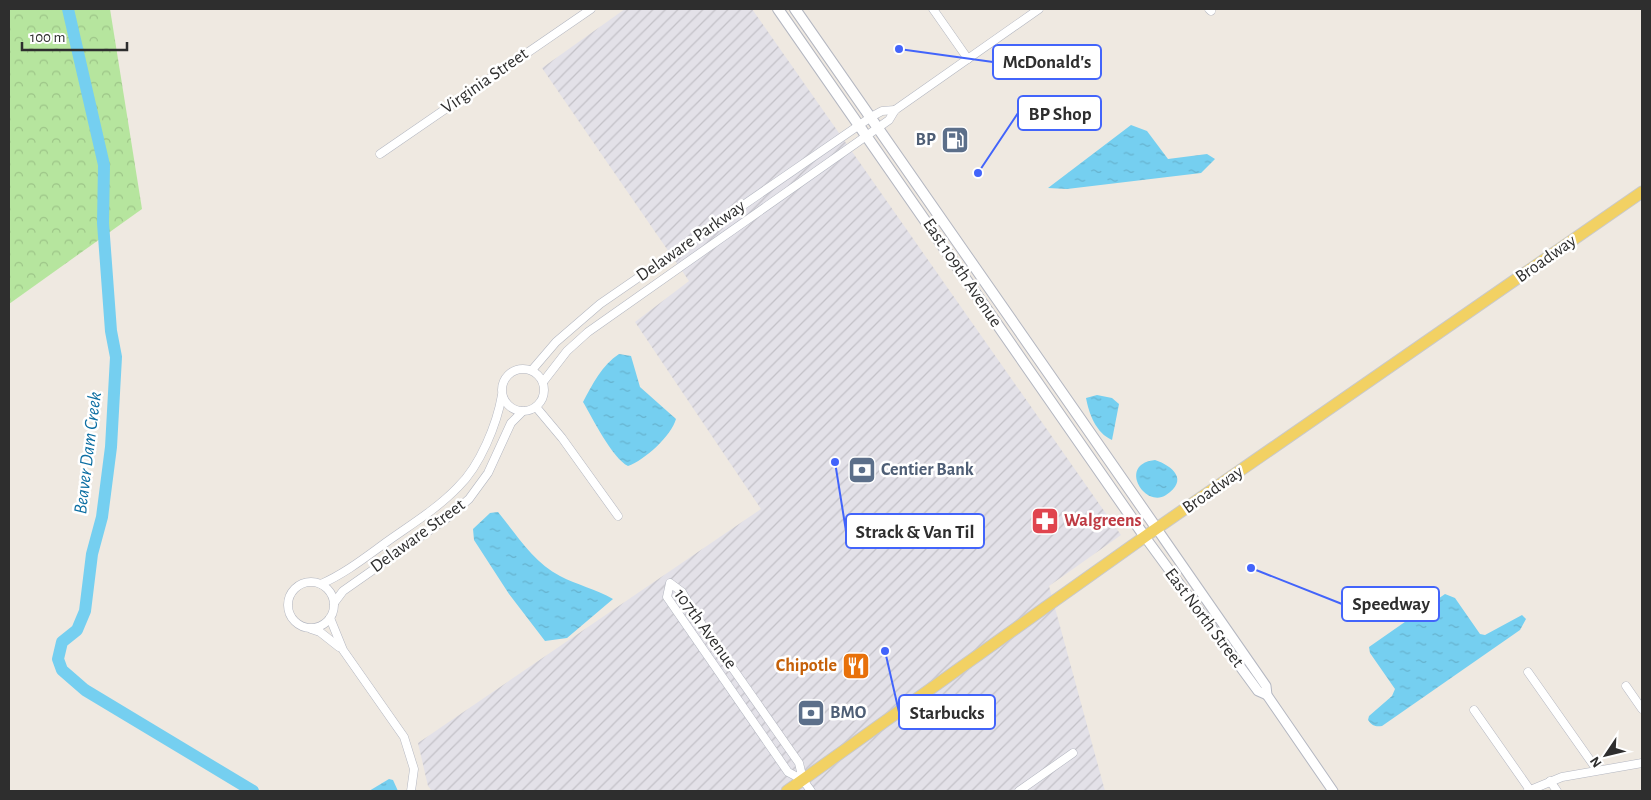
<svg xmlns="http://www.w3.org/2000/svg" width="1651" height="800" font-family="'Alegreya Sans',sans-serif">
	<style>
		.industrial { fill: url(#industrial-furrows) }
		.forest { fill: url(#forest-crowns) }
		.water { fill: url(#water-ripples) }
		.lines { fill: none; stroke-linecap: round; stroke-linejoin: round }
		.river { stroke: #75cff0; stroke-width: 12 }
		.minor-casing { stroke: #b4b7c1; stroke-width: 9 }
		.tertiary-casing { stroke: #b4b7c1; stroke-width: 11 }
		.secondary-casing { stroke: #b4b7c1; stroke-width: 12 }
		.primary-casing { stroke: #c9c9c9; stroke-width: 13 }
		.minor { stroke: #fff; stroke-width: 8 }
		.tertiary { stroke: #fff; stroke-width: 9 }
		.secondary { stroke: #fff; stroke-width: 10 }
		.primary { stroke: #f2d163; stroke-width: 11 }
		.labels { text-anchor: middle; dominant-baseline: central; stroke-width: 5; stroke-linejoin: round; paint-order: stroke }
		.street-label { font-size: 18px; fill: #2e2e2e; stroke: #fff }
		.service-label { font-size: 18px; font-weight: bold; fill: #4e5e75; stroke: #fff; text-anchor: start }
		.health-label { font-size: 18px; font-weight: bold; fill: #be3a42; stroke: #fff; text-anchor: start }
		.food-label { font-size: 18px; font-weight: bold; fill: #c56008; stroke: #fff; text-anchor: end }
		.water-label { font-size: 19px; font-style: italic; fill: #0d6fa3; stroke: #fff }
		.leader { fill: none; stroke: #4264fb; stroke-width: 2 }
		.callout-dot { fill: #4264fb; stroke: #fff; stroke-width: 2 }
		.callout { fill: #fff; stroke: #4264fb; stroke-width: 2 }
		.callout-label { font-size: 19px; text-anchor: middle; font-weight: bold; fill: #2e2e2e }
	</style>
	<defs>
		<pattern id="industrial-furrows" width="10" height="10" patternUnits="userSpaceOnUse" patternTransform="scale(1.25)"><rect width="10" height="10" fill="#e3e1e8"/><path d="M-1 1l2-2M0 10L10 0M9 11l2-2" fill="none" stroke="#c3c1c7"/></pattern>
		<pattern id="forest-crowns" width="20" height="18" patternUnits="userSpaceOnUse" patternTransform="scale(1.25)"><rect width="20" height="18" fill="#b6e59e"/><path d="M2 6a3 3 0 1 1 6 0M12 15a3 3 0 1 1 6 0" fill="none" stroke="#9dc588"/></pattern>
		<pattern id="water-ripples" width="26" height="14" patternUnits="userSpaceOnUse" patternTransform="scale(1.25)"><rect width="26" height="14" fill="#75cff0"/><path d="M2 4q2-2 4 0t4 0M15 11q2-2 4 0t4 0" fill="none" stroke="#66b2ce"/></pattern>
	</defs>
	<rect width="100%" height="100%" fill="#efe9e1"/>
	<path class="industrial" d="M625 9H752L1121 535 1049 586 1105 791H432L428 786 418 743 761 509 635 322 689 281 542 68Z"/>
	<path class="forest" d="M9 9H110L142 209 9 304Z"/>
	<g class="water">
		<path d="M1131 125 1147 131 1168 159 1207 154 1215 159 1201 173 1067 189 1048 188Z"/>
		<path d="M619 354 631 356 640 387 676 419C671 436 645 460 628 466 612 458 592 417 583 402 592 385 602 365 619 354Z"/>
		<path d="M1097 395 1112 398 1119 404 1112 440C1096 433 1089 414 1086 398Z"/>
		<path d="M1155 460C1173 466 1189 480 1166 495 1145 509 1117 464 1155 460Z"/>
		<path d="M498 512C516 534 534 563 560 576 577 585 596 589 613 599L567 638 545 641 509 594 474 540 473 529 490 513Z"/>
		<path d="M1445 594 1455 598 1480 634 1485 635 1522 615 1526 619 1520 630 1382 726C1376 727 1372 726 1368 720L1369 716 1392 696 1395 689 1370 653 1369 647Z"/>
		<path d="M389 779 393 780 398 791H369Z"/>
	</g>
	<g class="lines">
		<path class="river" d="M68 9 104 165 103 223 111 331 116 357 111 447 102 517 92 554 85 611 77 630 62 642 58 659 62 670 85 690 253 791"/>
		<g class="minor-casing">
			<g id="minor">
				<path d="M933 9 968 59"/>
				<path d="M1209 9 1211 11"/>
				<path d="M380 154 591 9"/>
				<circle cx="523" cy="390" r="21"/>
				<path d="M532 370 556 342 600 304 871 117 882 111 895 110"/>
				<path d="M543 382 567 351 588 332 889 120 895 110 1039 9"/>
				<path d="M536 407 562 438 618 516"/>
				<circle cx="311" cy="605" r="23"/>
				<path d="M321 584C346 573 367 556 388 541 412 524 438 508 458 487 480 466 497 424 502 395"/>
				<path d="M334 603 343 591 447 518 469 499 488 473 511 423 523 411"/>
				<path d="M330 618 343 650 404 737 414 769 411 791"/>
				<path d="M311 629 320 632 339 647"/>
				<path d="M1528 672 1597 770"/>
				<path d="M1626 686 1642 709"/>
				<path d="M1474 710 1530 790"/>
				<path d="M803 780 788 772 667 597 670 583 682 592 696 616 799 763 803 780 811 791"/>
				<path d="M1550 781 1557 791"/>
				<path d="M1019 791 1073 753"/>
				<path d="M1528 791 1562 777 1642 763"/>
			</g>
		</g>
		<g class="tertiary-casing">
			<g id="tertiary">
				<path d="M1157 529 1266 686 1267 695 1333 791"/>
				<path d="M1145 537 1258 691 1267 695"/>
			</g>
		</g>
		<g class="secondary-casing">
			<g id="secondary">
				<path d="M778 9 1145 537"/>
				<path d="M795 9 1157 529"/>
			</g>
		</g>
		<g class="primary-casing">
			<path id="primary" d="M787 791 1150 533 1642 192"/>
		</g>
		<use href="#minor" class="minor"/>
		<use href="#tertiary" class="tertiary"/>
		<use href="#secondary" class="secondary"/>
		<use href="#primary" class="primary"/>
	</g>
	<defs>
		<g id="fuel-square" transform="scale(1.4375)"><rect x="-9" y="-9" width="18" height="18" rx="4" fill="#5c6f8a" stroke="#fff"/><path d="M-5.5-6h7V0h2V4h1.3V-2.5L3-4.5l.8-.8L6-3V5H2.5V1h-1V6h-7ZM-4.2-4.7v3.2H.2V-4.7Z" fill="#fff"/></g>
		<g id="bank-square" transform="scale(1.4375)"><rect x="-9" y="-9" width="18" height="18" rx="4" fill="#5c6f8a" stroke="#fff"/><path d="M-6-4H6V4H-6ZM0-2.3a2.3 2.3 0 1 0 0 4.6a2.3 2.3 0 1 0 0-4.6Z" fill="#fff"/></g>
		<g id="pharmacy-square" transform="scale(1.4375)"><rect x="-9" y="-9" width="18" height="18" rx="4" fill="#e0444e" stroke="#fff"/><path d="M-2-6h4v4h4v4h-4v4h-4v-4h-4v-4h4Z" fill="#fff"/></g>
		<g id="restaurant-square" transform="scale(1.4375)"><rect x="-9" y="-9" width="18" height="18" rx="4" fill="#e8710a" stroke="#fff"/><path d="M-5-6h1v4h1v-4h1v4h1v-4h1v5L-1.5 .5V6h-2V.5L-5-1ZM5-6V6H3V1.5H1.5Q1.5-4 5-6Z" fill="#fff"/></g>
	</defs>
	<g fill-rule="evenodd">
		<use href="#fuel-square" x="955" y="140"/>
		<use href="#bank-square" x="862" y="470"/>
		<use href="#pharmacy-square" x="1045" y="521"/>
		<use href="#restaurant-square" x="856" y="666"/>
		<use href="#bank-square" x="811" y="713"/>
	</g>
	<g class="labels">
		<g class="street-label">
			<text transform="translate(485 81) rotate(-35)">Virginia Street</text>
			<text transform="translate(691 241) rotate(-35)">Delaware Parkway</text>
			<text transform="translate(1546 259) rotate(-35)">Broadway</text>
			<text transform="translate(962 273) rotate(56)">East 109th Avenue</text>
			<text transform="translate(1213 490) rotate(-35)">Broadway</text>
			<text transform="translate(418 536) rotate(-36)">Delaware Street</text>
			<text transform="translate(1204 618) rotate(53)">East North Street</text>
			<text transform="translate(705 629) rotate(54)">107th Avenue</text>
		</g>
		<g class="service-label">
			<text x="936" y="140" text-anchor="end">BP</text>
			<text x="881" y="470">Centier Bank</text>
			<text x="830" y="713">BMO</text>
		</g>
		<g class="health-label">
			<text x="1064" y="521">Walgreens</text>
		</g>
		<g class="food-label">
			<text x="837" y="666">Chipotle</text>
		</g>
		<g class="water-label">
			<text transform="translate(88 453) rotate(-83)">Beaver Dam Creek</text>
		</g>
	</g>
	<path class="leader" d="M899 49L993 62M978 173L1018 113M835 462L846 531M1251 568L1342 604M885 651L899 712"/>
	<g class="callout-dot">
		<circle cx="899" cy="49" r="5"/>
		<circle cx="978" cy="173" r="5"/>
		<circle cx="835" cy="462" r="5"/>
		<circle cx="1251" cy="568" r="5"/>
		<circle cx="885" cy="651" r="5"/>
	</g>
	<g class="callout">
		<rect x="993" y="45" width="108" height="34" rx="5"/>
		<rect x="1018" y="96" width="83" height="34" rx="5"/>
		<rect x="846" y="514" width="138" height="34" rx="5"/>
		<rect x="1342" y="587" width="97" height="34" rx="5"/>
		<rect x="899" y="695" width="96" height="34" rx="5"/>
	</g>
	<g class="callout-label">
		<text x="1047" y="68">McDonald's</text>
		<text x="1060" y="120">BP Shop</text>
		<text x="915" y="538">Strack &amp; Van Til</text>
		<text x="1391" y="610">Speedway</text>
		<text x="947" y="719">Starbucks</text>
	</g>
	<rect width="1651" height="800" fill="none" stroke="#2e2e2e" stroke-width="20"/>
	<g transform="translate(1606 755) rotate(235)" stroke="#ffffff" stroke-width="4" paint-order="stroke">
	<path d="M0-4L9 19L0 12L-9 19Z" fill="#2e2e2e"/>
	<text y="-8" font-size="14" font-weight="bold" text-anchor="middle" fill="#2e2e2e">N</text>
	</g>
	<path d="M22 42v8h105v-8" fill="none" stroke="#2e2e2e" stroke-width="2.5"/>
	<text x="30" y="42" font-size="15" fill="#2e2e2e" stroke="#ffffff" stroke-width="4" paint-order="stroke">100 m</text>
</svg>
